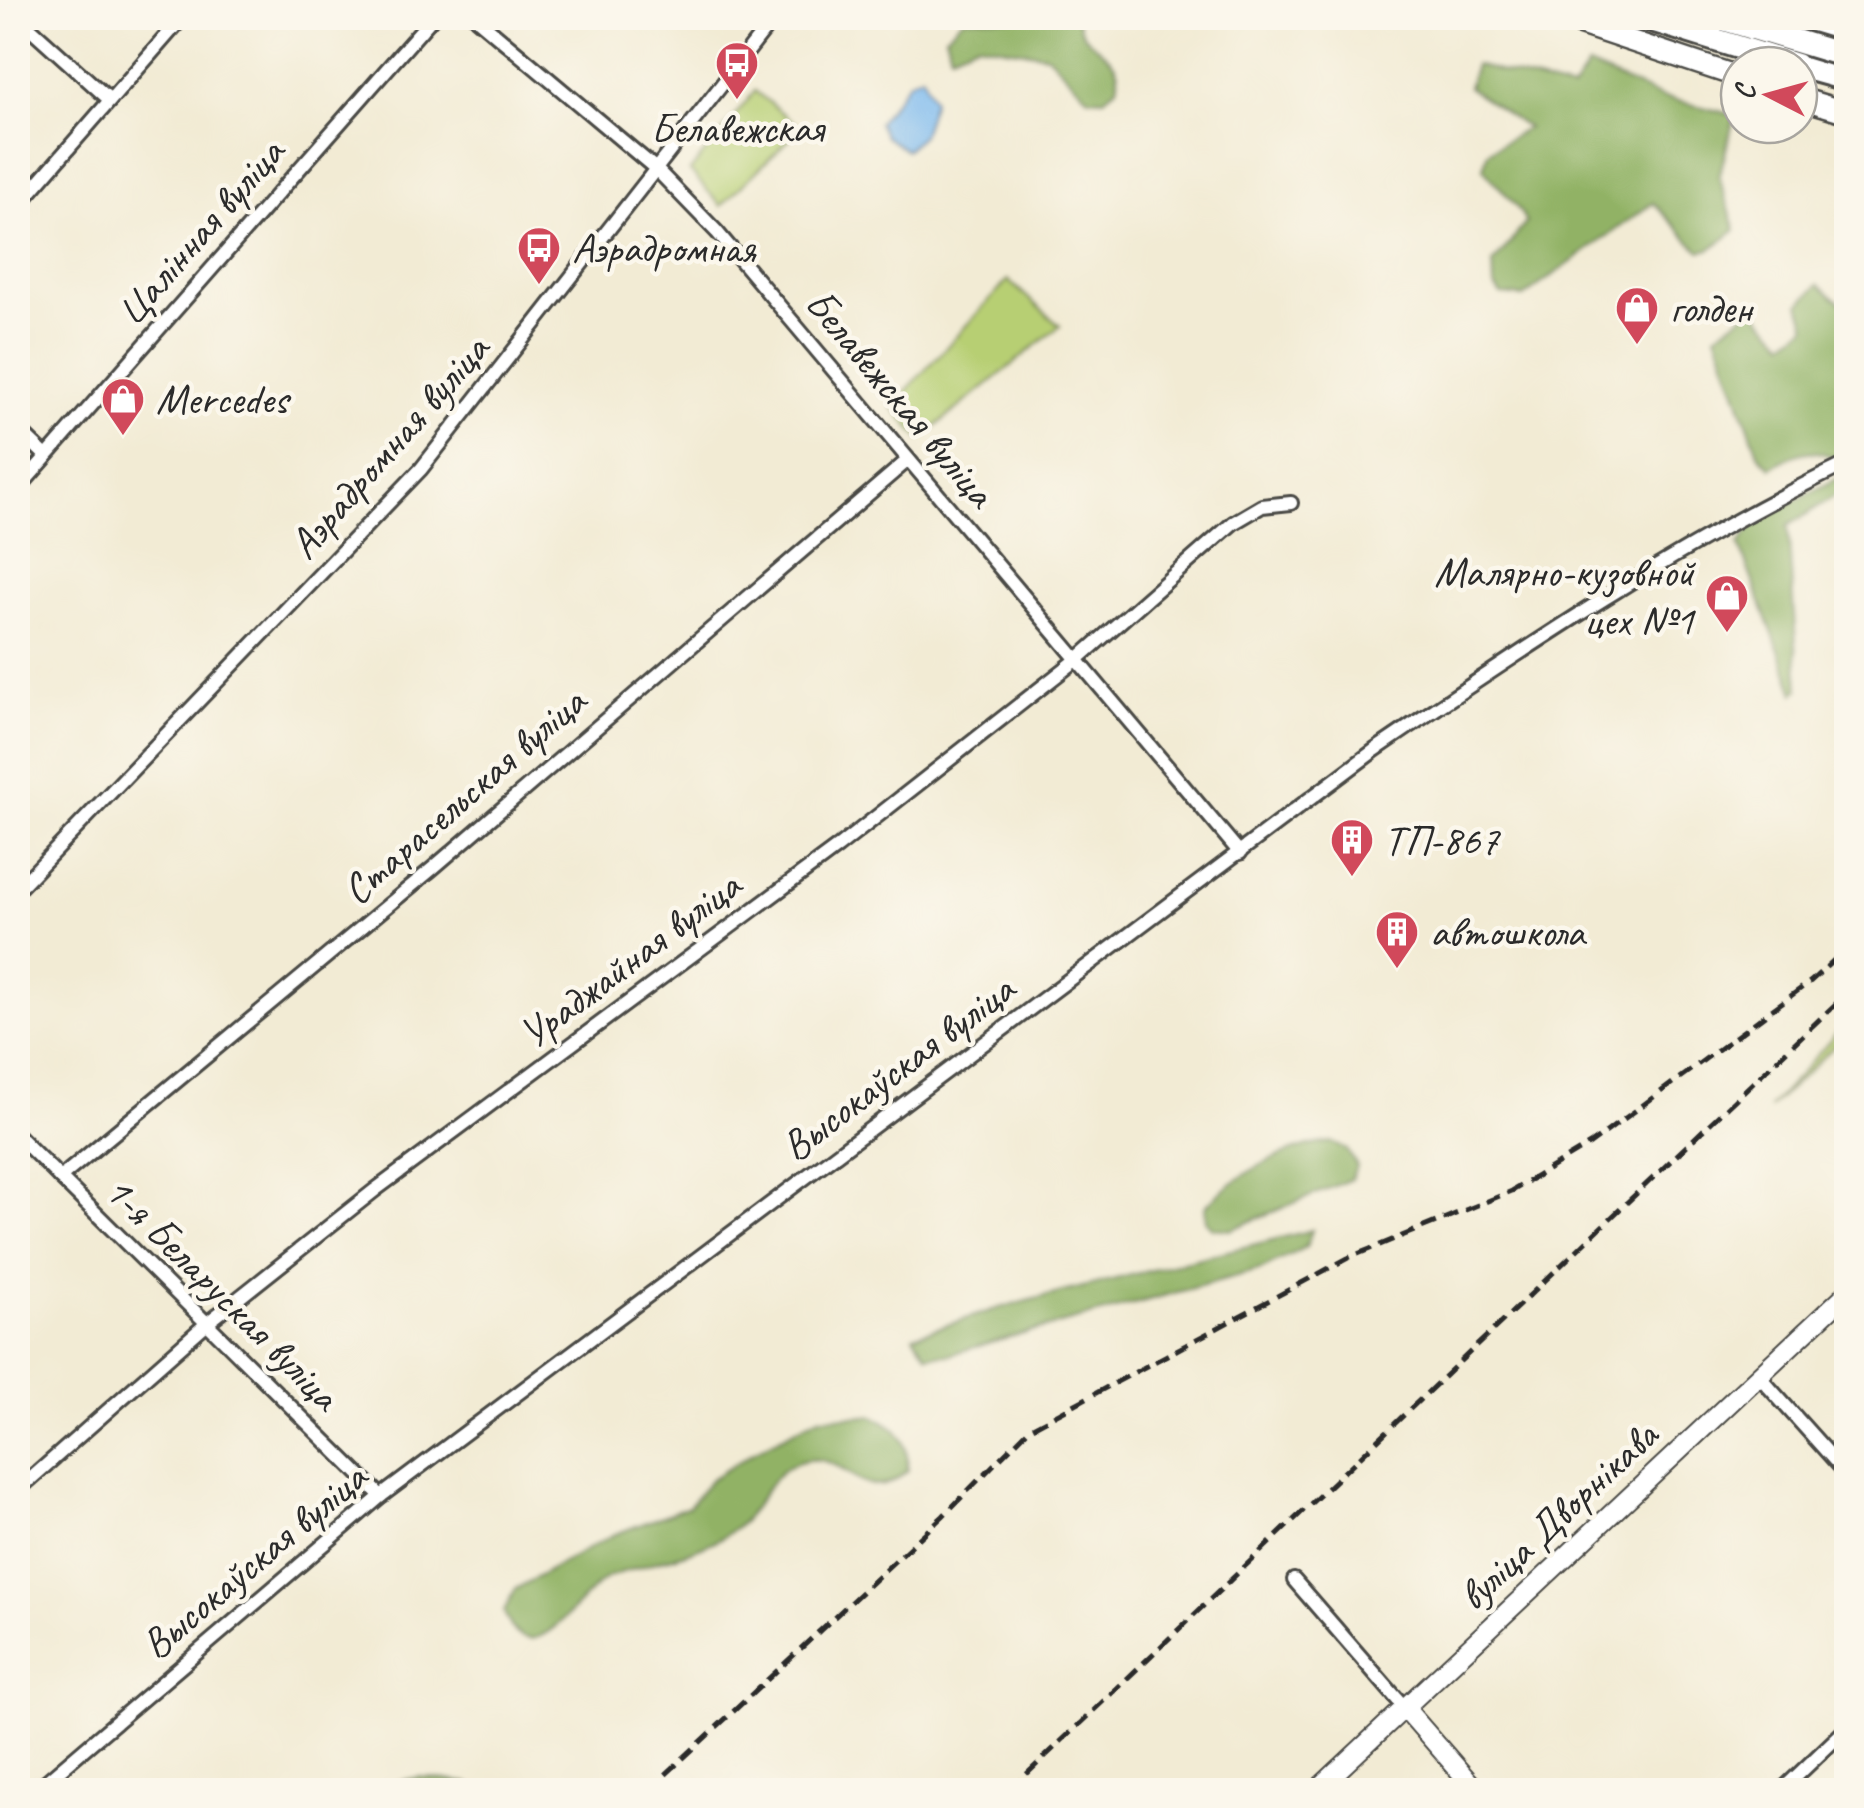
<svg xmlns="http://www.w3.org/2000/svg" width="1864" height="1808" font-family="Caveat,sans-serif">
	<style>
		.green { fill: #b7cf73; stroke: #717d4f; stroke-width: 2.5 }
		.forest { fill: #91b265; stroke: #5e6e48; stroke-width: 2.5 }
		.water { fill: #7bb9ee; stroke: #53728c; stroke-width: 2.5 }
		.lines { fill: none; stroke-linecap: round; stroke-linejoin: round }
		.street-casing { stroke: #494844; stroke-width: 18 }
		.secondary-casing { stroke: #494844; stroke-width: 22 }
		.primary-casing { stroke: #494844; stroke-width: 25 }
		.highway-casing { stroke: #494844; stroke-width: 28 }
		.street { stroke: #fff; stroke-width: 12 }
		.secondary { stroke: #fff; stroke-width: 18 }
		.primary { stroke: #fff; stroke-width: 20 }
		.highway { stroke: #fff; stroke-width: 22 }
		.rail { stroke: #2b2b2b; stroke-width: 5; stroke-dasharray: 15 8; stroke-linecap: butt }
		.highway-bridge-casing { stroke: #494844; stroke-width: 28; stroke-linecap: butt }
		.highway-bridge { stroke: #fff; stroke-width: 22 }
		.labels { text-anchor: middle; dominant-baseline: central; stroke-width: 9; stroke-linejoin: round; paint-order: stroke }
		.poi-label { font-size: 42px; fill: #2b2b2b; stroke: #fbf7ec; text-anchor: start }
		.street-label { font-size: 42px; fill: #2b2b2b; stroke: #fbf7ec }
	</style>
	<rect width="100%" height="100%" fill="#fbf7ec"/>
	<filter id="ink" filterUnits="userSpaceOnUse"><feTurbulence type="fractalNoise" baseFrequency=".01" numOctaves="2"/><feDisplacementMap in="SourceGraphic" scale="20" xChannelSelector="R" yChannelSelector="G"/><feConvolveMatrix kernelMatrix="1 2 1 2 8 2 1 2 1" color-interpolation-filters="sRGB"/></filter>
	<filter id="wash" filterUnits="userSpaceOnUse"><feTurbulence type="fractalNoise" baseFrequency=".0048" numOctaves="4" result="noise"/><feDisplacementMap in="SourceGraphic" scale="40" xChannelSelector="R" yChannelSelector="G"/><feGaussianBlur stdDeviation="2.25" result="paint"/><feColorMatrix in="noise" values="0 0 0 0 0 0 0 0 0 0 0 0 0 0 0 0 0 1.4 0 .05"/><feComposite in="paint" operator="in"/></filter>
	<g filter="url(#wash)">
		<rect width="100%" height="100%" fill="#f2ebd4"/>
		<g class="green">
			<path d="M755 91 801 128 721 206 690 171Z"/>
			<path d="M1008 280 1060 326 920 439 892 406Z"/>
			<path d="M1846 1023V1035L1768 1109Z"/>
		</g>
		<g class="forest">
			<path d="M964 18H1077C1080 49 1126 51 1117 87L1104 98 1088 97 1047 55 977 43 951 54 945 36Z"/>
			<path d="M1475 65 1572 90 1588 66 1661 97 1735 115 1719 177 1736 230 1711 249 1700 251 1653 203 1523 297 1501 295 1494 285 1493 264 1526 223C1520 206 1495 184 1483 168L1488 152 1527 128 1468 87Z"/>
			<path d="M1818 285 1846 306V457L1839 461C1811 444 1797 453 1771 467L1759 456 1716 334 1753 308 1785 342 1807 326 1800 304Z"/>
			<path d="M1846 474V489L1788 526 1799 690 1795 693 1739 545 1755 521Z"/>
			<path d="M1331 1142 1347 1150 1357 1166 1351 1179 1230 1230 1213 1228 1206 1221 1205 1207C1234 1175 1289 1146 1331 1142Z"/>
			<path d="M1312 1230 1306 1247 1262 1269 950 1354 927 1355 913 1336 999 1308Z"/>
			<path d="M872 1416C900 1426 908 1441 908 1470 862 1513 850 1454 808 1460 768 1465 761 1511 732 1531 699 1554 649 1562 611 1576 582 1586 531 1685 504 1612L514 1590 613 1535 689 1506 710 1480 758 1449 819 1417Z"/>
			<path d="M419 1777 468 1783 478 1790H380L388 1784Z"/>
		</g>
		<path class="water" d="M922 75 933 100 922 135 906 150 885 137 878 123 909 81Z"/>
	</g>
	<g filter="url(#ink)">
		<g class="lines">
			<g class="street-casing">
				<g id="street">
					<path d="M19 18 110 100"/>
					<path d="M476 18 656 169 717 232 1240 853"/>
					<path d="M18 206 182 18"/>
					<path d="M18 429 46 456"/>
					<path d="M18 489 432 18"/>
					<path d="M18 889 421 469 774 18"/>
					<path d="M18 1136 381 1496"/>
					<path d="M60 1178 433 868 908 460"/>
					<path d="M1759 1376 1846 1473"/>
					<path d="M18 1490 206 1324 375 1190 838 847 1079 658 1233 523 1262 506 1291 503"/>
					<path d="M1294 1580 1404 1707"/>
					<path d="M36 1790 381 1496 1375 750C1526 647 1681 543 1846 464"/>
					<path d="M1782 1790 1846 1729"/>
				</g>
			</g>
			<g class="secondary-casing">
				<g id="secondary">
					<path d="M1404 1707 1476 1790"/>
					<path d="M1317 1790 1846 1294"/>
				</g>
			</g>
			<g class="primary-casing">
				<g id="primary">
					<path d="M1562 18 1739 77"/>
					<path d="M1796 18 1831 29"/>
					<path d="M1756 65C1769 53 1775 33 1767 18"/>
					<path d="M1792 65C1800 40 1811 33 1837 30"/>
					<path d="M1799 98 1846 112"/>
				</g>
			</g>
			<g class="highway-casing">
				<path id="highway" d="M1799 66 1846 79"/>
			</g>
			<use href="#street" class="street"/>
			<use href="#secondary" class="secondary"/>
			<use href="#primary" class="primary"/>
			<use href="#highway" class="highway"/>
			<g class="rail">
				<path d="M649 1790 943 1516 1029 1429 1348 1258 1512 1191 1590 1144 1811 981 1846 949"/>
				<path d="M1010 1790 1846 994"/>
			</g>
			<g class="highway-bridge-casing">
				<g id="highway-bridge">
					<path d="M1645 18 1796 65"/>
					<path d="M1720 18 1846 56"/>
				</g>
			</g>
			<use href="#highway-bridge" class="highway-bridge"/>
		</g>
	</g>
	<defs>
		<g id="bus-pin" transform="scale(2.25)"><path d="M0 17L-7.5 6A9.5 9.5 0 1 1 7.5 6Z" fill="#d1495b" stroke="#fbf7ec"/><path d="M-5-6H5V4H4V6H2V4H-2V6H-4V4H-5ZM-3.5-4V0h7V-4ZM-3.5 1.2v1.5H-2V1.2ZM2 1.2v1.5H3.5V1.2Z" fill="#fff"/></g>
		<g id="shop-pin" transform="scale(2.25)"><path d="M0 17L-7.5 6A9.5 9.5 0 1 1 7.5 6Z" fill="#d1495b" stroke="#fbf7ec"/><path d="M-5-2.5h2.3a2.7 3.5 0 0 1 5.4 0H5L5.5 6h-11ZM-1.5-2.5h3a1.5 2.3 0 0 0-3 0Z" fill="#fff"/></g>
		<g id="building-pin" transform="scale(2.25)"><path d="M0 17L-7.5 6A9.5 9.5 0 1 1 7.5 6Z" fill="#d1495b" stroke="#fbf7ec"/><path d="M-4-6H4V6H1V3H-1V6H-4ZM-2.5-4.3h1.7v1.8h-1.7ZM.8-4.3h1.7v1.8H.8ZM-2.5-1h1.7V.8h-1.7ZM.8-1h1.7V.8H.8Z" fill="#fff"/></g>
	</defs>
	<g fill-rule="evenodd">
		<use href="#bus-pin" x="737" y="63"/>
		<use href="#bus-pin" x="539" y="248"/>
		<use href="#shop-pin" x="1637" y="308"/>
		<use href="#shop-pin" x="123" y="399"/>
		<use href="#shop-pin" x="1727" y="596"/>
		<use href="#building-pin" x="1352" y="840"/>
		<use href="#building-pin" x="1397" y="932"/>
	</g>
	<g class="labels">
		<g class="poi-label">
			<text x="737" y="128" text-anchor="middle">Белавежская</text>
			<text x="572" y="248">Аэрадромная</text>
			<text x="1670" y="308">голден</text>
			<text x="156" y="399">Mercedes</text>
			<text x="1694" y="572" text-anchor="end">Малярно-кузовной<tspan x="1694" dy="48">цех №1</tspan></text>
			<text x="1384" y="840">ТП-867</text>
			<text x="1430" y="932">автошкола</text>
		</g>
		<g class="street-label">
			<text transform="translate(200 232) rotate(-49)">Цалінная вуліца</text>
			<text transform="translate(900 398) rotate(50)">Белавежская вуліца</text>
			<text transform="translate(389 447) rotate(-49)">Аэрадромная вуліца</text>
			<text transform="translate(464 796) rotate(-41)">Старасельская вуліца</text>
			<text transform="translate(630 960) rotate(-37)">Ураджайная вуліца</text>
			<text transform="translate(898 1068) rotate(-37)">Высокаўская вуліца</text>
			<text transform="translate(222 1293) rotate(45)">1-я Беларуская вуліца</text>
			<text transform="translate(1558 1516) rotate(-43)">вуліца Дворнікава</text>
			<text transform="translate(254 1561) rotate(-40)">Высокаўская вуліца</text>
		</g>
	</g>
	<rect width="1864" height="1808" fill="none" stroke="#fbf7ec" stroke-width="60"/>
	<g transform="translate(1769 95) rotate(276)"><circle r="48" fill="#fbf7ec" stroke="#a8a59f" stroke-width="2.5"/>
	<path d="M0-8L18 38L0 25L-18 38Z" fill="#d1495b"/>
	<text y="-15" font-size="28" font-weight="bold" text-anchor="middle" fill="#2b2b2b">С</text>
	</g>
</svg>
